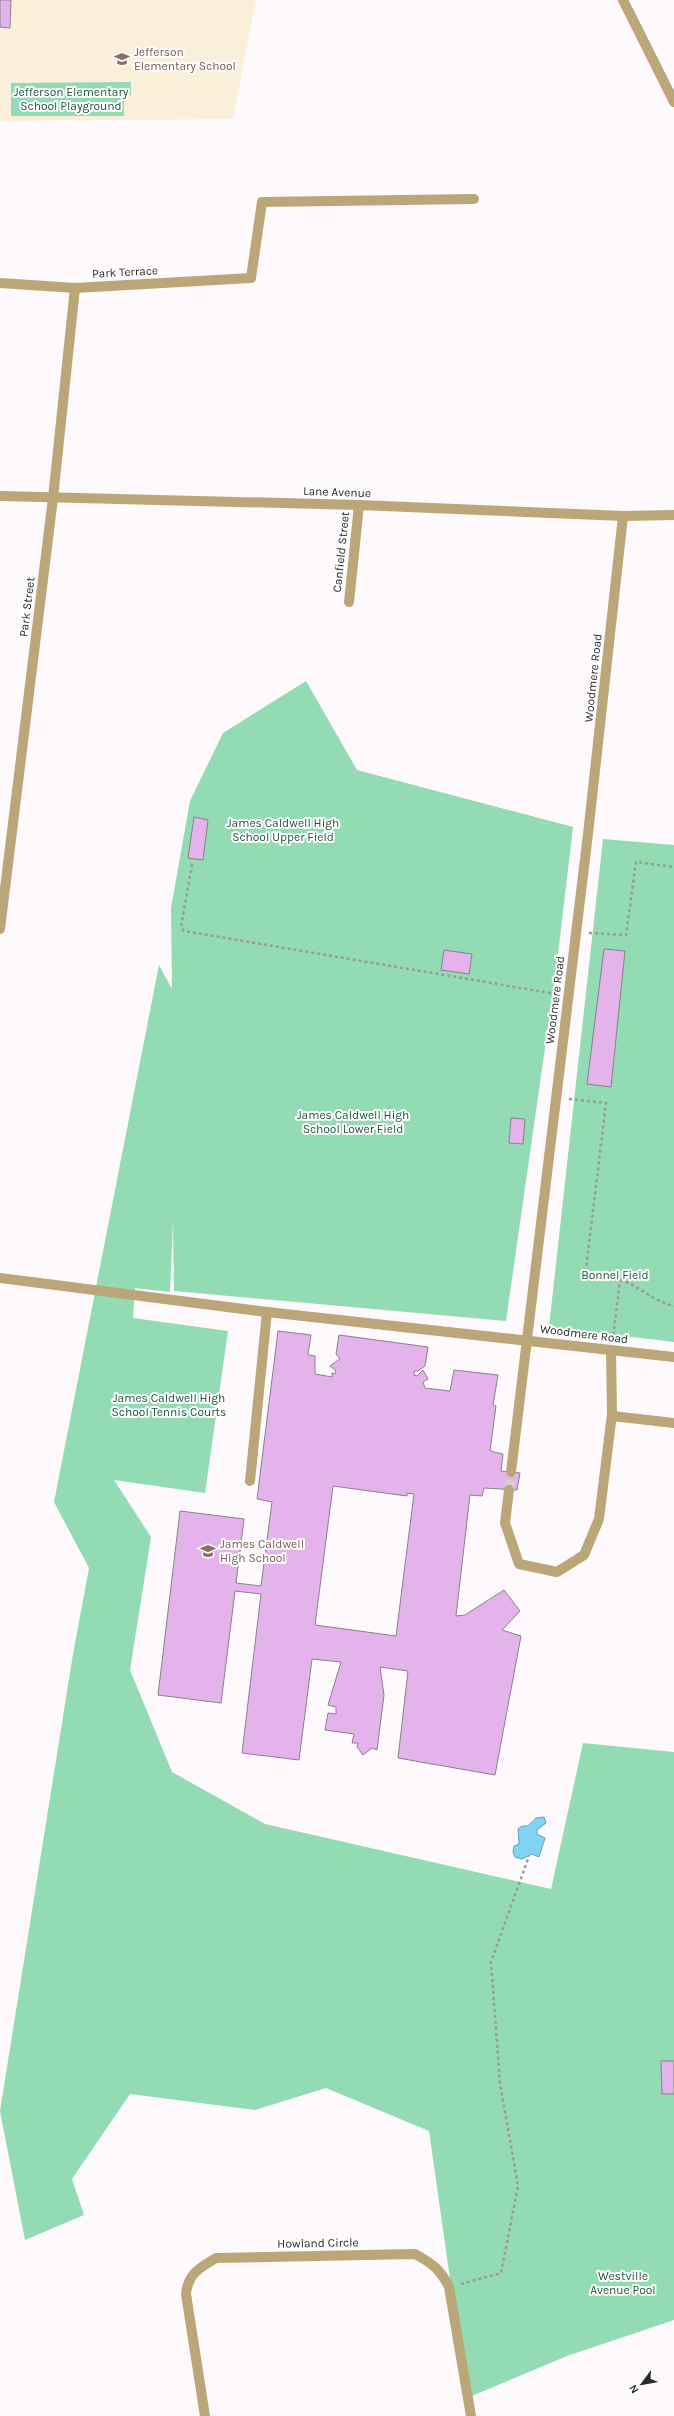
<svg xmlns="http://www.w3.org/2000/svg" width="674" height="2416" font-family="Karla,sans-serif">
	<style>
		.education { fill: #faf0da }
		.green { fill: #92dbb3 }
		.water { fill: #7fd3f3; stroke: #66a0b7 }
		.building { fill: #e4b3ec; stroke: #868387; fill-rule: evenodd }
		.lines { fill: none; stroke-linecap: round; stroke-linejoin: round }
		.minor-tunnel { stroke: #d3cfd3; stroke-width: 10; stroke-dasharray: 10 5; stroke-linecap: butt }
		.path { stroke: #9b999c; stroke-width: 2.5; stroke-dasharray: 3 3; stroke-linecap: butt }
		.minor { stroke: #baa676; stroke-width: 10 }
		.labels { text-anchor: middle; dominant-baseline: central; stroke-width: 4; stroke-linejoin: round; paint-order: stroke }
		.education-label { font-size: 12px; fill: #785e54; stroke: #fff; text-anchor: start }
		.park-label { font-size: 12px; fill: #1e553b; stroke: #fff }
		.street-label { font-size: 12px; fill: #2a292b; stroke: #fff }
	</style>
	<rect width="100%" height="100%" fill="#fdf9fd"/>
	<path class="education" d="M0 0H256L233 119 0 121Z"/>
	<g class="green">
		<path d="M131 82V95H124V116H11V83Z"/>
		<path d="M306 681 357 770 573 827 556 971 506 1321 174 1291 173 1221 170 1292 135 1288 133 1318 228 1331 205 1493 114 1480 151 1537 130 1670 172 1772 265 1824 551 1889 583 1743 674 1752V2320L567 2356 467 2398 429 2131 326 2088 255 2110 130 2094 72 2179 84 2215 25 2240 0 2111 73 1654 89 1568 54 1502 159 965 172 989 171 908 190 801 223 733Z"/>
		<path d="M603 839 674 845V1342L549 1327Z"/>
	</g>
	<path class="water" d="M544 1817 546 1823 537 1830V1834L545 1838 539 1857 532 1854 522 1859 515 1857 513 1852 514 1846 519 1844 518 1829 522 1826H528L536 1818Z"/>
	<g class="building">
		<path d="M0 0H11L10 28 0 27Z"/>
		<path d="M194 817 208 820 203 860 188 858Z"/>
		<path d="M604 949 625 951 611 1087 587 1084Z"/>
		<path d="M444 950 472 954 469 974 441 970Z"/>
		<path d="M511 1118 525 1119 523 1144 509 1143Z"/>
		<path d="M278 1331 311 1335 308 1355 315 1356V1374L332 1377V1373L335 1374 336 1371 330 1366 340 1359 336 1354 339 1335 428 1347 425 1366 418 1371H414V1375L417 1376 423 1370 428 1379 423 1382 425 1388 450 1391 454 1370 498 1375 493 1405 496 1406 490 1451 503 1454 501 1471 520 1473 517 1490 484 1488 482 1496 470 1495 456 1616 465 1615 504 1590 520 1611 502 1630 521 1636 495 1775 398 1758 408 1671 380 1667 384 1695 377 1750 372 1748 363 1755 357 1747 358 1743H352L354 1734 325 1730 328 1713 336 1714V1707L328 1705 341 1662 312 1659 299 1760 242 1753 261 1594 235 1591 221 1703 158 1695 180 1511 244 1519 236 1583 261 1586 272 1502 257 1499ZM333 1486 407 1496V1493L414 1494 396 1636 315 1625Z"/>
		<path d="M661 2061H674V2094H662Z"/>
	</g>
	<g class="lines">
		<path class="minor-tunnel" d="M509 1490 511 1472"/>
		<g class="path">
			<path d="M192 864 181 927 184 931 556 994"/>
			<path d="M589 933 626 935 636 862 674 867"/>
			<path d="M569 1099 606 1103 585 1277 620 1280 613 1338"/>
			<path d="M620 1280C636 1283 653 1302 674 1306"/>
			<path d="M461 2284 501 2273 518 2186 500 2083 491 1962 529 1856"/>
		</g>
		<g class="minor">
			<path d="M623 0 674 102"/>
			<path d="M0 283 75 288 251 278 262 202 474 199"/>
			<path d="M0 496 359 505 623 516 674 515"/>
			<path d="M349 602 359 505"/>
			<path d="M0 929 53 498 75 288"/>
			<path d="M0 1278 267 1312 674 1357"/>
			<path d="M612 1416 674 1423"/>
			<path d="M511 1472 588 834 623 516"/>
			<path d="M250 1481 267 1312"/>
			<path d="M509 1490 505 1523 519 1564 557 1572 584 1555 599 1519 612 1414 611 1351"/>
			<path d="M205 2416 186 2294C188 2274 199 2268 216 2258L415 2254C433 2264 440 2269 449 2287L471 2416"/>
		</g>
	</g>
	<defs>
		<g id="school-bare" transform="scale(1.2)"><path d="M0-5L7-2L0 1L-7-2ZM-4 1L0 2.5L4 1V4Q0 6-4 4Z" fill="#8d6e63" stroke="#fff" stroke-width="2.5" paint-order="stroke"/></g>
	</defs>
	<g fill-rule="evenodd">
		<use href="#school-bare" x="122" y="59"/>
		<use href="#school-bare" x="208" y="1551"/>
	</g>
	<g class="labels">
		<g class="education-label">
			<text x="134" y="52">Jefferson<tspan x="134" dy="14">Elementary School</tspan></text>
			<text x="220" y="1544">James Caldwell<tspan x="220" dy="14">High School</tspan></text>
		</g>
		<g class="park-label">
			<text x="71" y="92">Jefferson Elementary<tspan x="71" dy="14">School Playground</tspan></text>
			<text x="283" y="823">James Caldwell High<tspan x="283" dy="14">School Upper Field</tspan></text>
			<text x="353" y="1115">James Caldwell High<tspan x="353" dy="14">School Lower Field</tspan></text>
			<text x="615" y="1275">Bonnel Field</text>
			<text x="169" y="1398">James Caldwell High<tspan x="169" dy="14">School Tennis Courts</tspan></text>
			<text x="623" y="2276">Westville<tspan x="623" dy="14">Avenue Pool</tspan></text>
		</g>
		<g class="street-label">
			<text transform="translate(125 272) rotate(-3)">Park Terrace</text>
			<text transform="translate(337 492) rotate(2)">Lane Avenue</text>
			<text transform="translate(341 552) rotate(-84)">Canfield Street</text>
			<text transform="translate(27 607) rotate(-83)">Park Street</text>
			<text transform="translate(593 678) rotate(-84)">Woodmere Road</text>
			<text transform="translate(555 1000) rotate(-83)">Woodmere Road</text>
			<text transform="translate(584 1334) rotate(7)">Woodmere Road</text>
			<text transform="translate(318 2243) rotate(-1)">Howland Circle</text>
		</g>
	</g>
	<g transform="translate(642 2384) rotate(238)" stroke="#ffffff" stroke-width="3" paint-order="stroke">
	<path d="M0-3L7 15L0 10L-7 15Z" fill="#2a292b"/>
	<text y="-6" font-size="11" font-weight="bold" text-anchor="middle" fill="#2a292b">N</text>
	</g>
</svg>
